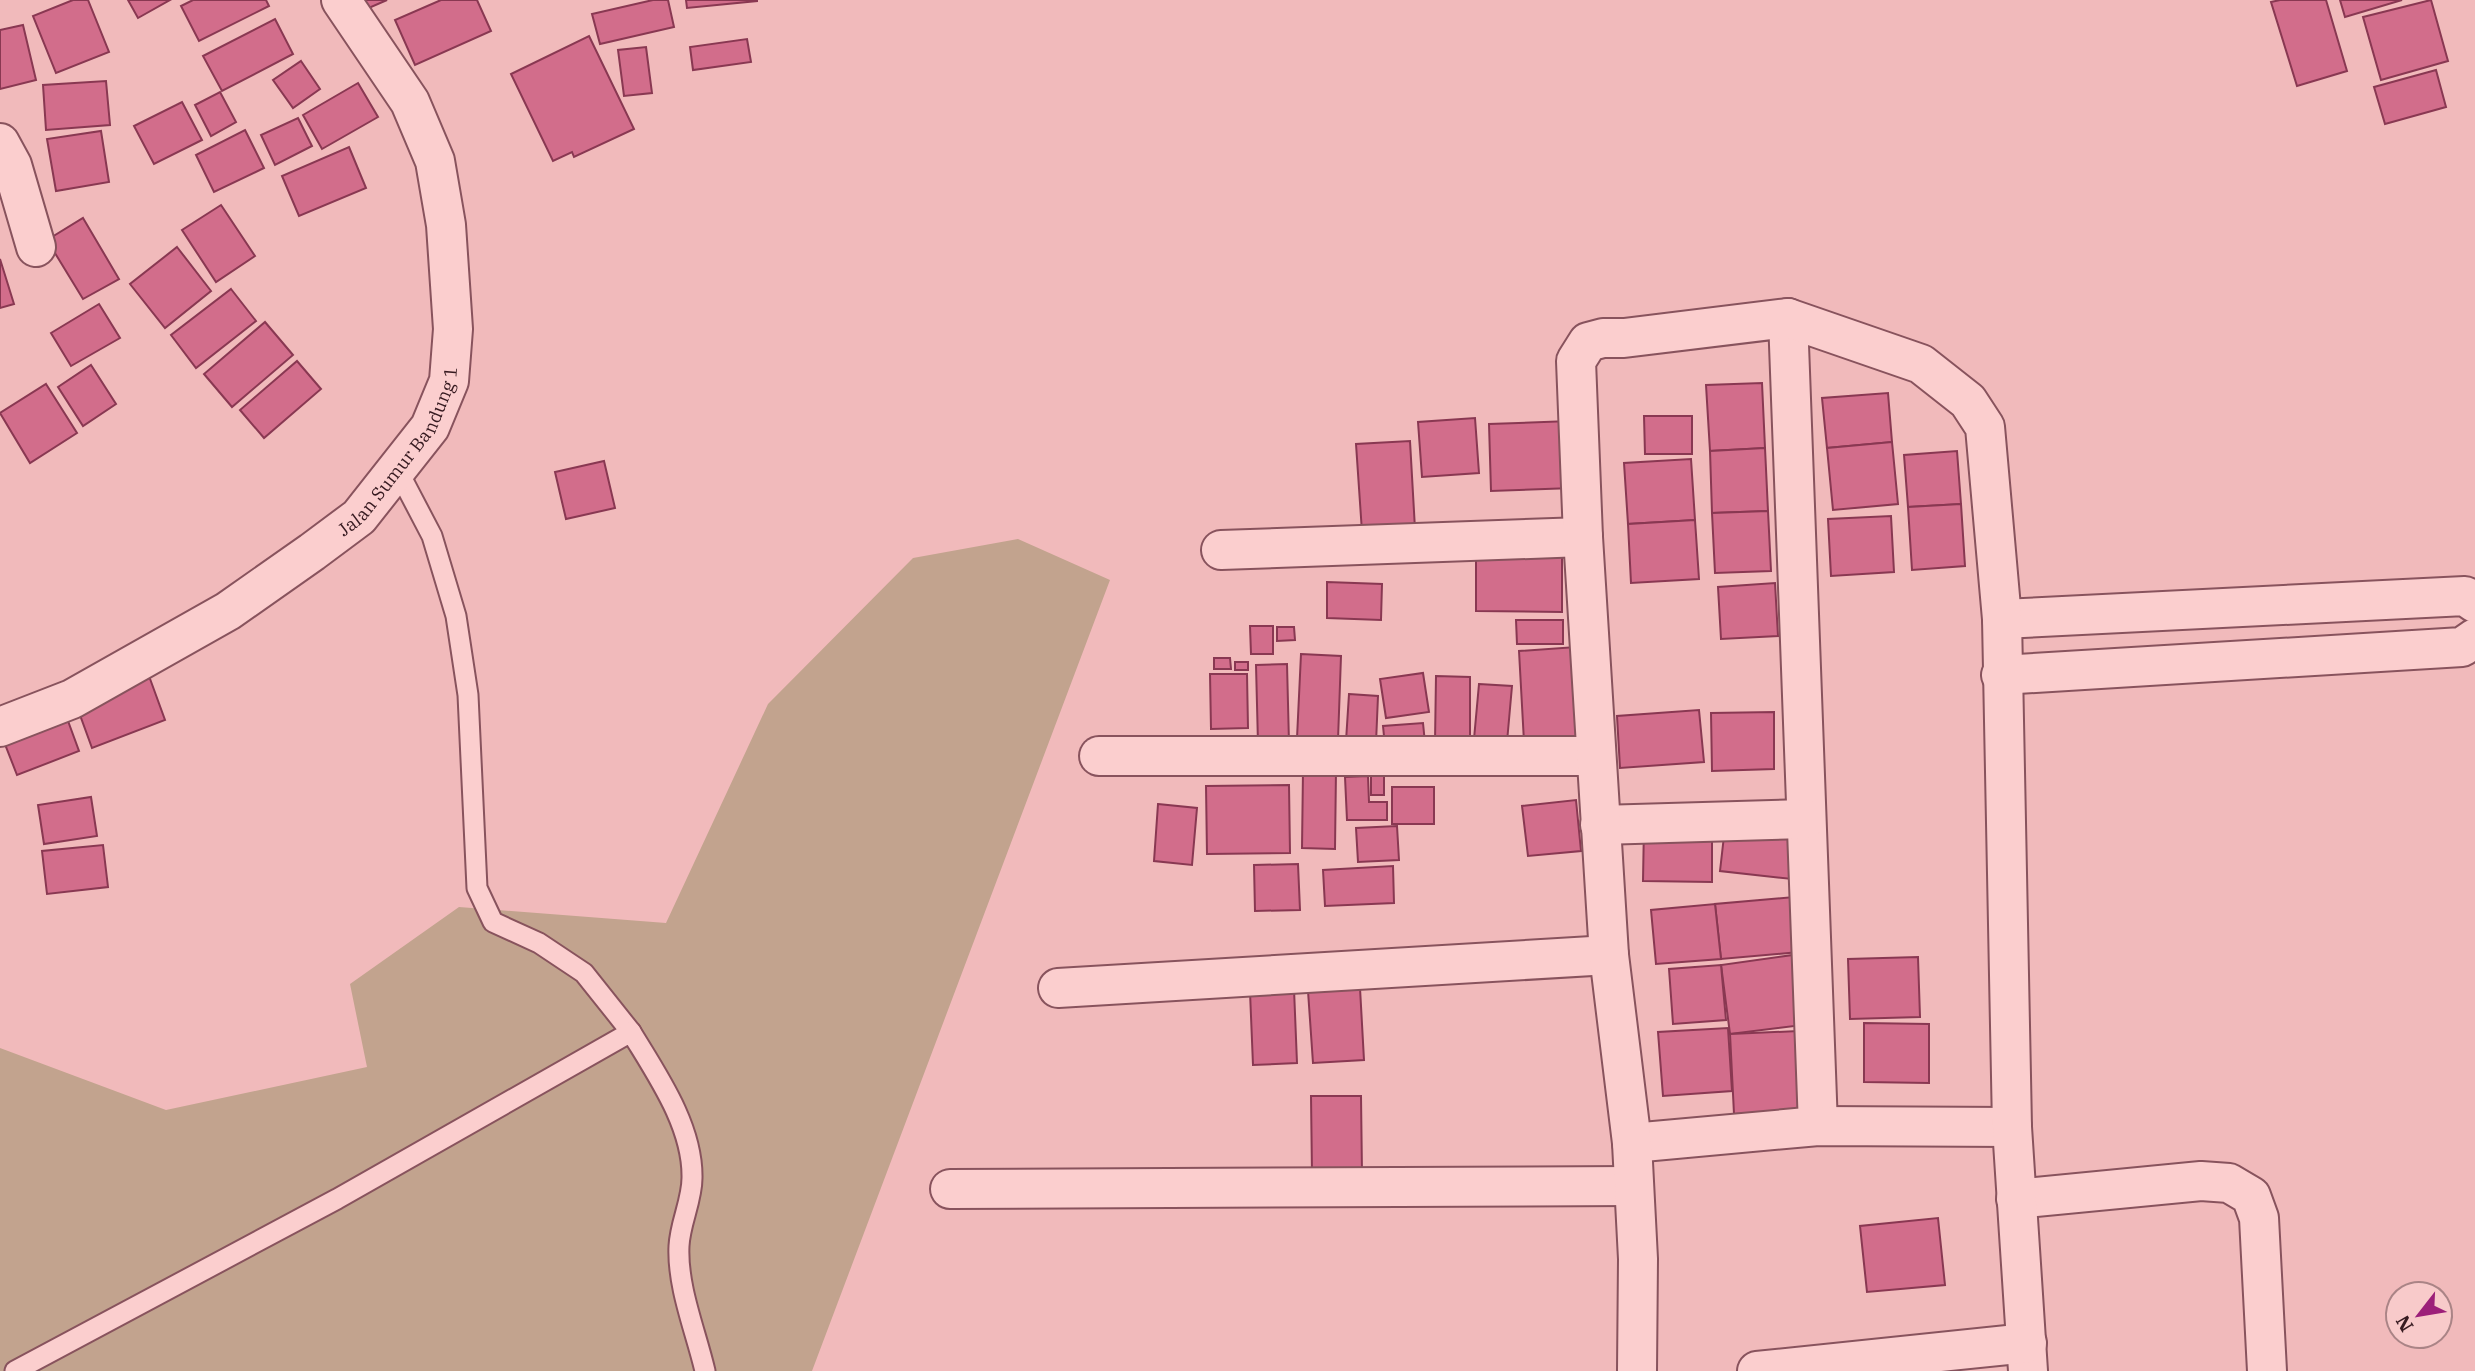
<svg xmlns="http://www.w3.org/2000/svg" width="2475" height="1371" font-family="'IBM Plex Serif',serif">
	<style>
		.cemetery { fill: #c2a38e }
		.building { fill: #d26d8b; stroke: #893852; stroke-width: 2 }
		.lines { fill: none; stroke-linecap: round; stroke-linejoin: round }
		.service-casing { stroke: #88535d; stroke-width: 23 }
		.minor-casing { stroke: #88535d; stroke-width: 42 }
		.service { stroke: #fbcece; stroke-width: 19 }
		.minor { stroke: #fbcece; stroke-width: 38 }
		.labels { text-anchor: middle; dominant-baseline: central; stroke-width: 5; stroke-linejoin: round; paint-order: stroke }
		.street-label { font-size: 18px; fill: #361a20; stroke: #f8caca }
	</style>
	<rect width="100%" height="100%" fill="#f1babb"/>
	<path class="cemetery" d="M1018 539 1110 580 812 1371H0V1048L166 1110 367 1067 350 984 459 907 666 923 768 704 913 558Z"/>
	<g class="building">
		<path d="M73 0H88L109 52 56 73 33 16Z"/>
		<path d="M128 0H170L138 18Z"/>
		<path d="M193 0H266L269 6 199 41 181 6Z"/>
		<path d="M348 0H387L355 14Z"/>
		<path d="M441 0H477L491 31 415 65 395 20Z"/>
		<path d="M653 0H668L674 27 600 44 592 14Z"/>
		<path d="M686 0H757V1L687 8Z"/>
		<path d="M2280 0H2326L2347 71 2297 86 2271 2Z"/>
		<path d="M2340 0H2402L2345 17Z"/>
		<path d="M2431 0 2448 61 2381 80 2363 17Z"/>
		<path d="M275 19 293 54 222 91 203 56Z"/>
		<path d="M23 25 36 80 0 89V30Z"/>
		<path d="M589 36 634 129 574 157 572 152 553 161 511 74Z"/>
		<path d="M747 39 751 62 693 70 690 47Z"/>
		<path d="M646 47 652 93 624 96 618 50Z"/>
		<path d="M301 61 320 89 293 108 273 80Z"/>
		<path d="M2436 70 2446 107 2385 124 2374 87Z"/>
		<path d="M106 81 110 125 46 130 43 85Z"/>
		<path d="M358 83 378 117 322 149 303 115Z"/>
		<path d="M220 92 236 122 211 136 195 105Z"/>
		<path d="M182 102 202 140 154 164 134 126Z"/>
		<path d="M298 118 312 146 275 165 261 135Z"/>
		<path d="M245 130 264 168 214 192 196 155Z"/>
		<path d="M101 131 109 182 56 191 47 139Z"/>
		<path d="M349 147 366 188 299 216 282 176Z"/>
		<path d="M221 205 255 256 216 282 182 230Z"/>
		<path d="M83 218 119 279 83 299 47 240Z"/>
		<path d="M177 247 211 291 165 328 130 284Z"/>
		<path d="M0 259 14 304 0 308Z"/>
		<path d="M231 289 256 321 196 368 171 335Z"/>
		<path d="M99 304 120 338 71 366 51 333Z"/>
		<path d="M265 322 293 355 232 407 204 374Z"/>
		<path d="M297 361 321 389 264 438 240 410Z"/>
		<path d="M91 365 116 404 83 426 58 387Z"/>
		<path d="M1762 383 1765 448 1710 451 1706 385Z"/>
		<path d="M46 384 77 433 30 463 0 413Z"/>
		<path d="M1888 393 1892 442 1827 448 1822 398Z"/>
		<path d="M1644 416H1692V454H1645Z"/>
		<path d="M1475 418 1479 473 1422 477 1418 422Z"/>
		<path d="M1570 421 1573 488 1491 491 1489 424Z"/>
		<path d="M1410 441 1415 529 1362 532 1356 444Z"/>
		<path d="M1892 442 1898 504 1833 510 1827 448Z"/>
		<path d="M1765 448 1768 511 1712 513 1710 451Z"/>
		<path d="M1957 451 1961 504 1908 507 1904 455Z"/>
		<path d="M1691 459 1695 520 1628 524 1624 463Z"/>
		<path d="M604 461 615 508 566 519 555 472Z"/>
		<path d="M1961 504 1965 566 1912 570 1908 507Z"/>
		<path d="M1768 511 1771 571 1715 573 1712 513Z"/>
		<path d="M1891 516 1894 572 1831 576 1828 519Z"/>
		<path d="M1695 520 1699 579 1631 583 1628 524Z"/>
		<path d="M1476 553 1562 554V612L1476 611Z"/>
		<path d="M1327 582 1382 584 1381 620 1327 618Z"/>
		<path d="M1775 583 1778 636 1721 639 1718 587Z"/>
		<path d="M1516 620H1563V644H1517Z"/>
		<path d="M1250 626H1273V654H1251Z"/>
		<path d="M1277 627H1294L1295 640 1277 641Z"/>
		<path d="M1576 647 1583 739 1524 742 1519 651Z"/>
		<path d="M1301 654 1341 656 1338 740 1297 738Z"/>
		<path d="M1214 658H1230L1231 669H1214Z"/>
		<rect x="1235" y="662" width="13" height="8"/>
		<path d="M1287 664 1289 743 1258 744 1256 665Z"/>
		<path d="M1423 673 1429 712 1386 718 1380 679Z"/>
		<path d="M1210 674H1247L1248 728 1211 729Z"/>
		<path d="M149 676 165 720 92 748 76 704Z"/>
		<path d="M1436 676 1470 677V742H1435Z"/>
		<path d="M1479 684 1512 686 1507 742 1474 739Z"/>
		<path d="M1349 694 1378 696 1376 743 1346 741Z"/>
		<path d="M64 710 79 751 17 775 1 734Z"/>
		<path d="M1699 710 1704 762 1620 768 1617 716Z"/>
		<path d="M1774 712V769L1712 771 1711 713Z"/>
		<path d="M1423 723 1425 743 1385 746 1383 726Z"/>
		<path d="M1303 770H1336L1335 849 1302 848Z"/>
		<rect x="1371" y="773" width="13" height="22"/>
		<path d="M1368 776 1369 802H1387V820H1347L1345 777Z"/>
		<path d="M1289 785 1290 853 1207 854 1206 786Z"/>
		<rect x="1392" y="787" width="42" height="37"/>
		<path d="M91 797 97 836 44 844 38 805Z"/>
		<path d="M1576 800 1581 851 1528 856 1522 806Z"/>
		<path d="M1158 804 1197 808 1192 865 1154 861Z"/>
		<path d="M1644 825 1712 826V882L1643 881Z"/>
		<path d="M1397 826 1399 860 1358 862 1356 828Z"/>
		<path d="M1725 827 1796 834 1792 879 1720 871Z"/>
		<path d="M103 845 108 887 47 894 42 851Z"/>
		<path d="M1298 864 1300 910 1255 911 1254 865Z"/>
		<path d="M1393 866 1394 903 1325 906 1323 870Z"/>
		<path d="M1794 897 1799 952 1721 959 1715 904Z"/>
		<path d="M1715 904 1721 959 1656 964 1651 910Z"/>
		<path d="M1793 955 1803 1025 1730 1034 1721 965Z"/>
		<path d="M1918 957 1920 1017 1850 1019 1848 959Z"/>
		<path d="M1721 965 1726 1020 1673 1024 1669 969Z"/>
		<path d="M1360 988 1364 1060 1313 1063 1308 991Z"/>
		<path d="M1294 989 1297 1063 1253 1065 1250 992Z"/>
		<path d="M1864 1023 1929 1024V1083L1864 1082Z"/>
		<path d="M1728 1028 1732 1091 1663 1096 1658 1032Z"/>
		<path d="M1798 1031 1802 1111 1734 1114 1730 1034Z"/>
		<path d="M1311 1096H1361L1362 1174H1312Z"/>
		<path d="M1938 1218 1945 1285 1867 1292 1860 1226Z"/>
	</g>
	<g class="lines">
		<g class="service-casing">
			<g id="service">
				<path d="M398 471 432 536 456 616 468 695 477 888 493 922 539 943 584 973 631 1032"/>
				<path d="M15 1371 337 1199 631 1032C657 1075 693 1126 692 1178 692 1201 680 1223 679 1246 677 1287 696 1332 705 1371"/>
			</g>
		</g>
		<g class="minor-casing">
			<g id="minor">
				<path d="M0 143 12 165 36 247"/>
				<path d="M1788 318 1818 1126"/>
				<path d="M1221 550 1583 537"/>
				<path d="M2002 619 2465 596 2475 603"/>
				<path d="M2001 675 2462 647 2475 638"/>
				<path id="s1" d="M0 727 72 699 228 611 312 552 359 517 430 427 449 381 453 329 446 225 435 161 410 102 341 0"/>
				<path d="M1099 756H1595"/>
				<path d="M1600 825 1806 819"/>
				<path d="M1058 988 1609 955"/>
				<path d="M1632 1143 1818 1126 2012 1127"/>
				<path d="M950 1189 1634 1186"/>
				<path d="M2016 1199 2201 1181 2229 1183 2251 1196 2259 1218 2267 1371"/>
				<path d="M1637 1371 1638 1259 1632 1143 1609 955 1583 537 1576 361 1588 342 1603 338H1624L1788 318 1921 364 1968 401 1985 427 2002 619 2012 1127 2028 1371"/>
				<path d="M1757 1371 2027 1343"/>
			</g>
		</g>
		<use href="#service" class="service"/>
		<use href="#minor" class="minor"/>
	</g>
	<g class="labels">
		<g class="street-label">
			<text stroke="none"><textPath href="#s1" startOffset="495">Jalan Sumur Bandung 1</textPath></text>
		</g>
	</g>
	<g transform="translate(2419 1315) rotate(239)"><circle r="33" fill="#f8caca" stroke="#aa8486" stroke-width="2"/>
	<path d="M0-5L12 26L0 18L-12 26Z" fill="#9c1f79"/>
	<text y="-10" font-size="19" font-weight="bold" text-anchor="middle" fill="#361a20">N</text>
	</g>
</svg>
